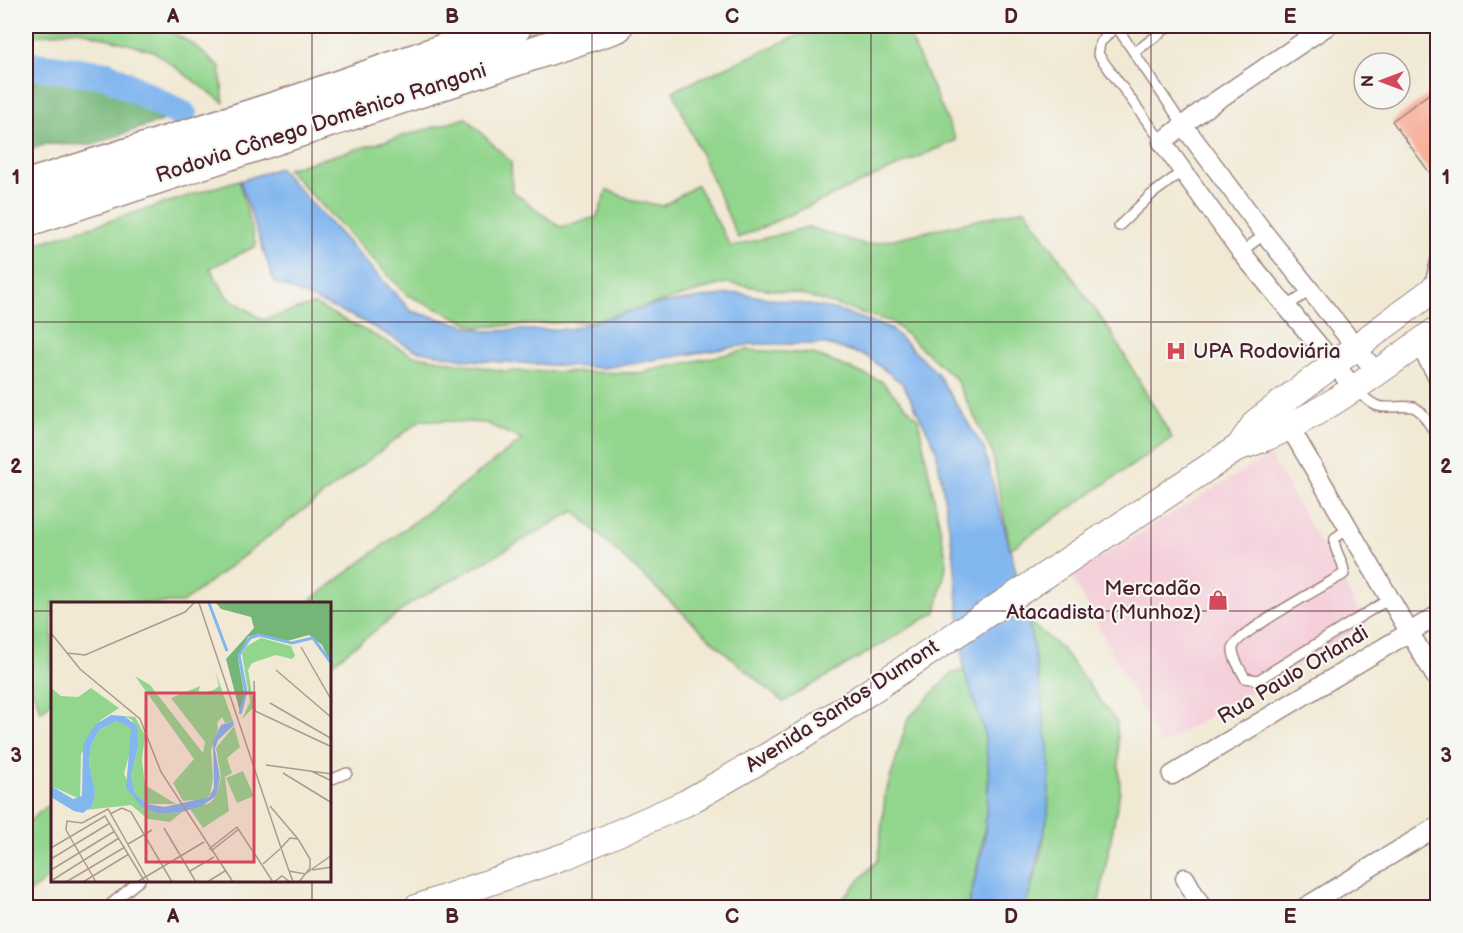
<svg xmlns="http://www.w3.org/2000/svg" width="1463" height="933" font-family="'Balsamiq Sans',sans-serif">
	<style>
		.built { fill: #f5cfda }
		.green { fill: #92d58d; stroke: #6e7a5c; stroke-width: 1.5 }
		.forest { fill: #75b678; stroke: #606a52; stroke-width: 1.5 }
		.water { fill: #81b6ef; stroke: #666a8d; stroke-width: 1.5 }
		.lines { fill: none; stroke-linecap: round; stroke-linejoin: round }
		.river { stroke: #81b6ef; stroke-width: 28 }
		.building { fill: #f8a790 }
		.service-casing { stroke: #9e8480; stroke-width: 12 }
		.minor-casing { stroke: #9e8480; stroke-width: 21 }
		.secondary-casing { stroke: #9e8480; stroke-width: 28 }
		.motorway-casing { stroke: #9e8480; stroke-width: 36 }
		.service { stroke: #fff; stroke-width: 9 }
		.minor { stroke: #fff; stroke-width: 18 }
		.secondary { stroke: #fff; stroke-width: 26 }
		.motorway { stroke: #fff; stroke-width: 33 }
		.grid { fill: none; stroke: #4a1f2b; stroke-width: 1.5; stroke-opacity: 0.55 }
		.labels { text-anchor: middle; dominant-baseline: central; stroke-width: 4.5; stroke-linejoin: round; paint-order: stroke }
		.street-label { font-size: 21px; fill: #4a1f2b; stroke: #f6f6f2 }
		.poi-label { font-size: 21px; fill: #4a1f2b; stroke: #f6f6f2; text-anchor: start }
		.inset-river { fill: none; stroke: #81b6ef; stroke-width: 3 }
		.inset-road { fill: none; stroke: #ae9890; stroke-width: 1.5 }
		.view { fill: #d1495b; fill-opacity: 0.15; stroke: #d1495b; stroke-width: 3 }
		.inset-edge { fill: none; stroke: #4a1f2b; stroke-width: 3 }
		.neatline { fill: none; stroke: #4a1f2b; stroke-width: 2 }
		.grid-label { font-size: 20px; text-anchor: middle; font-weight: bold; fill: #4a1f2b }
	</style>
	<rect width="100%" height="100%" fill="#f6f6f2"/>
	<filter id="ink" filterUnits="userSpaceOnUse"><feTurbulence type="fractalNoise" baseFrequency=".0167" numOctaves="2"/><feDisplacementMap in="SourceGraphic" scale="12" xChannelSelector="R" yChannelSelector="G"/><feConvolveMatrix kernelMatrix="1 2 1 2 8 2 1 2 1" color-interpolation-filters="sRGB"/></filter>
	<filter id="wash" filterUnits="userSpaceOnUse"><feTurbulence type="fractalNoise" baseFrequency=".008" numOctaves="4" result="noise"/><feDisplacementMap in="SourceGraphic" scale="24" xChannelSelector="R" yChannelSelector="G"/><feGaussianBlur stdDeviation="1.35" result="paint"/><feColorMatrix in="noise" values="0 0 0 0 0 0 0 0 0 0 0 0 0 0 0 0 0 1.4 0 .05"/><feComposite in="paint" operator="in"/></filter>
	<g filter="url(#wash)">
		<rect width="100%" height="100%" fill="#f1e9d4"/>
		<path class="built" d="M1269 455 1367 624 1161 745 1071 575Z"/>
		<g class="green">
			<path d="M26 26H162L194 45 220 68 224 103 153 51 78 30 26 37Z"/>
			<path d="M819 26H905L956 140 738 238 673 91Z"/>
			<path d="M466 118 511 162 512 191 560 227 597 217 607 190 635 201 663 206 697 185 731 247 808 227 867 245 1025 209 1112 334 1172 438 1010 549 992 452 955 378 892 322 800 294 726 283 595 321 477 327 407 295 287 169Z"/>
			<path d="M239 180 256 246 210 268 227 297 263 320 314 304 412 355 504 371 638 373 747 350 813 354 881 381 918 419 947 562 936 612 783 702 720 648 574 511 413 602 330 665V603H307L522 440 486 423 421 420 182 603H52V702L41 711 26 674V247Z"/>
			<path d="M1029 622 1062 649 1117 723 1120 791 1098 907 1023 908C1065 814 1045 719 1029 622Z"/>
			<path d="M964 670C970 690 979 711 984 731 996 790 982 850 968 907L834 908 878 860 885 796 908 719 951 674Z"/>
			<path d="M52 802V875L26 895V824Z"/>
		</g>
		<path class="forest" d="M33 71 96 78 164 120 90 145 47 144 26 151V72Z"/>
		<path class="water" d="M279 168 411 311 485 331 570 329 651 305 737 293 833 309 890 328 937 373 984 449 1029 622 1039 684 1050 760 1048 815 1029 894 1023 907H968L984 844 989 776 984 731 964 670 954 557 936 448 903 384 866 356 826 344H753L603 368 470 360 415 350 359 319 274 282 240 181Z"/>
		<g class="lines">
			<path class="river" d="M26 65 107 75 183 115"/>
		</g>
		<g id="blocks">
			<path class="building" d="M1437 88V183L1392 121Z"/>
		</g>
	</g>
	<g filter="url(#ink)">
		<use href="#blocks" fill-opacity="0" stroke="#9e8480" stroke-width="1.5"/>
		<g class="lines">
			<g class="service-casing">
				<g id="service">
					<path d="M1135 52 1168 27"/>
					<path d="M1162 142 1098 54 1100 43 1116 26 1183 125"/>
					<path d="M1119 226 1151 195 1183 171"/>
					<path d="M1241 252 1265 234"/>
					<path d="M1429 287 1438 251"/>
					<path d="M1287 306 1310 291"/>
					<path d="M1356 390C1383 416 1383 404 1414 407L1421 412 1438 437"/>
					<path d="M1349 528 1335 538C1332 551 1345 560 1344 574 1327 584 1235 634 1233 648 1232 657 1241 670 1245 678L1258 680 1389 599"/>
					<path d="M330 780 347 773"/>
					<path d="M106 908 140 880"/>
				</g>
			</g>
			<g class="minor-casing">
				<g id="minor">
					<path d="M1327 26 1204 109 1162 142 1241 252 1354 388"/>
					<path d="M1183 125 1265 234 1376 372"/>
					<path d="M1418 343 1438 377"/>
					<path d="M1289 426 1438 681"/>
					<path d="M1172 775 1438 615"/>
					<path d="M1185 878 1202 908"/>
					<path d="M1304 908 1438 826"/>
				</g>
			</g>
			<g class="secondary-casing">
				<g id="secondary">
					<path d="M1239 447 1256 422 1438 286"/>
					<path d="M416 908 568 855 686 803 804 735 1239 447C1306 428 1381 370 1438 329"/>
				</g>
			</g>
			<g class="motorway-casing">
				<g id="motorway">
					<path d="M26 187 293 103 515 26"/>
					<path d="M26 220 616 26"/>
				</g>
			</g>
			<use href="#service" class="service"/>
			<use href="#minor" class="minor"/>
			<use href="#secondary" class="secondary"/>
			<use href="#motorway" class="motorway"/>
		</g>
	</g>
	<path class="grid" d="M312 26V603M592 26V908M871 26V908M1151 26V908M26 322H1438M26 611H52M330 611H1438M312 880V908"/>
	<defs>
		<g id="hospital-bare" transform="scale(1.62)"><path d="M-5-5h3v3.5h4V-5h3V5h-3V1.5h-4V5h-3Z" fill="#d1495b" stroke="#f6f6f2" stroke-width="2.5" paint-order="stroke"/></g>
		<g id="shop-bare" transform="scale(1.62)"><path d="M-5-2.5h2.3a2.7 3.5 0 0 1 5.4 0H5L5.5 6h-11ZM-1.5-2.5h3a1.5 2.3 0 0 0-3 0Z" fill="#d1495b" stroke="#f6f6f2" stroke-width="2.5" paint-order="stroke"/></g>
	</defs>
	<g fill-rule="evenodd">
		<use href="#hospital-bare" x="1176" y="351"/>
		<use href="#shop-bare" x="1218" y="600"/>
	</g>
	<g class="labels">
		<g class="street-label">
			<text transform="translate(321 123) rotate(-18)">Rodovia Cônego Domênico Rangoni</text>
			<text transform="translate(1293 675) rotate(-31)">Rua Paulo Orlandi</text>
			<text transform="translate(842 706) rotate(-33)">Avenida Santos Dumont</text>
		</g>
		<g class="poi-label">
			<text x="1193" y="351">UPA Rodoviária</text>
			<text x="1201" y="588" text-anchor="end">Mercadão<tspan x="1201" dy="24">Atacadista (Munhoz)</tspan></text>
		</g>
	</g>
	<g transform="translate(51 602)">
		<rect width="280" height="280" fill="#f1e9d4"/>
		<path d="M210 36 240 44 244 54 241 57 225 53 201 61 197 68 203 105 191 117 199 100 191 52 196 44ZM164 69 182 119 174 121 171 115 166 121 167 127 160 149 162 177 159 193 154 197 132 199 122 181 143 157 84 74 99 83 152 151 154 140 120 96 149 84 147 92 163 88 168 84ZM0 86 10 94 27 95 40 86 68 106 50 118 30 152 29 197 0 184ZM73 114 84 115 94 133 91 158 94 183 125 202H96L84 192 80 174 87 145 81 118ZM66 119 80 127 81 142 73 172 92 206 109 212 131 210 119 220 97 217 80 203 34 208 42 203 44 190 38 160 40 144 48 128ZM183 124 189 145 176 156 181 171 174 175 178 209 152 226 139 207 159 201 165 194 170 175 165 146ZM192 169 203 194 186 201 175 176Z" fill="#92d58d"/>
		<path d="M165 1H280V61L271 43 258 33 236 39 207 32 197 35 187 57 194 95 189 110 175 57 203 26 200 15 170 7Z" fill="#75b678"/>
		<path d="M60 113 73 114 86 124 87 145 80 174 84 192 96 202 113 205 158 195 163 186 162 139 170 123 182 119 183 123 167 138 164 147 169 176 165 194 151 204 131 210 109 212 92 206 75 186 80 127 66 119 48 128 40 144 38 160 44 190 42 203 32 211 23 209 0 195V184L22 197 31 194 32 142 44 123Z" fill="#81b6ef"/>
		<path class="inset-river" d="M158 1 176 49M189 112 195 90 188 53 199 36 208 33 241 41 262 36 281 62"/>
		<path class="inset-road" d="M148 1 230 246M0 31 29 67 89 117 110 170 182 280M250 45 281 99M16 51 34 53 134 10 143 1M225 68 281 116M203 79 204 109 281 145M219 101 281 137M215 163 281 172M260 169 281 179M232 171 281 201M219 204 247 237M59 212 71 206 80 210 121 280M113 226 145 280M15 228 16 219 31 221 57 207 98 280M15 228 45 280M77 242 101 228M0 246 54 214 94 280M158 247 186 225 222 280M160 249 188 227M0 257 59 221M212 262 229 247M0 268 64 229M261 268 281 265M139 269 163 255M238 269 254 272 281 253M0 279 68 236M15 280 74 245M32 280 78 252M86 280 153 240M156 280 174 269M223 280 231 274 239 280M242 280 230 246 239 236 247 237 259 257V266L248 280"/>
		<path class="view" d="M95 91H203V260H95Z"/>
		<rect width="280" height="280" class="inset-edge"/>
	</g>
	<rect width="1463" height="933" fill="none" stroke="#f6f6f2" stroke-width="66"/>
	<g transform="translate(1382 81) rotate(270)"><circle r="28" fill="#f6f6f2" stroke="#b1a0a2" stroke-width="1.5"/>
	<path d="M0-4.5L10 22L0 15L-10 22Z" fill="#d1495b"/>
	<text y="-9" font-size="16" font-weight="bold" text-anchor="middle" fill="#4a1f2b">N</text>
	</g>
	<rect x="33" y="33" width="1397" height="867" class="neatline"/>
	<g class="grid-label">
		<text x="173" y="23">A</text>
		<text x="452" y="23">B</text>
		<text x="732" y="23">C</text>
		<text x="1011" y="23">D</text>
		<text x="1290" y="23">E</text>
		<text x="16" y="184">1</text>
		<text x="1446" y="184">1</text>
		<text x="16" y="473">2</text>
		<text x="1446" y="473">2</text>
		<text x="16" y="762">3</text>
		<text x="1446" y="762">3</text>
		<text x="173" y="923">A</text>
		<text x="452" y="923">B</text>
		<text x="732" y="923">C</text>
		<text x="1011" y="923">D</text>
		<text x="1290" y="923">E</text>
	</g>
</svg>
